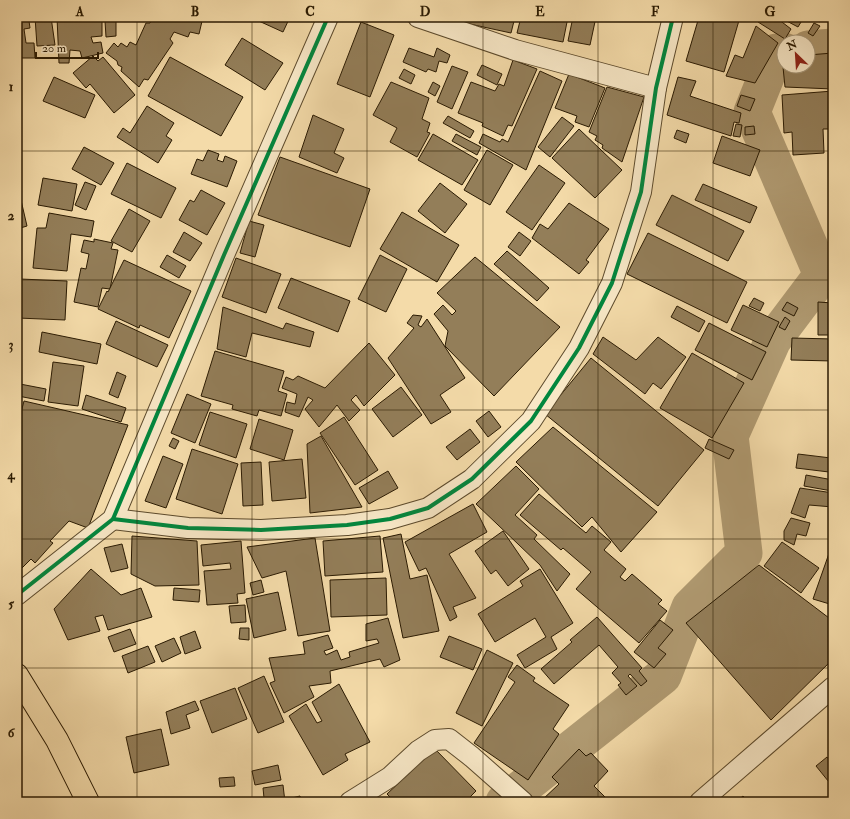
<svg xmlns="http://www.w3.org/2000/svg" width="850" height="819" font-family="'IM FELL Double Pica',serif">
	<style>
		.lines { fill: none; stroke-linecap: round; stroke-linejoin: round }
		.river { stroke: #af9970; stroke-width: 37 }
		.building { fill: #937e59; stroke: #2a1a02 }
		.minor-casing { stroke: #5c4a2c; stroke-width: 22 }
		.trunk-casing { stroke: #2a1a02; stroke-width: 24 }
		.minor { stroke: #f8e8c7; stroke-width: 20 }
		.trunk { stroke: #f4dba9; stroke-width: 22 }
		.cycleway-casing { stroke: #f8e8c7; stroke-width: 6 }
		.cycleway { stroke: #00873e; stroke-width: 4 }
		.grid { fill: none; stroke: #2a1a02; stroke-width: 1; stroke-opacity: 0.55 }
		.neatline { fill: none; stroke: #2a1a02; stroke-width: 1.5 }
		.grid-label { font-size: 13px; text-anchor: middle; font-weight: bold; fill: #2a1a02 }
	</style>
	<rect width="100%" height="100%" fill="#f4dba9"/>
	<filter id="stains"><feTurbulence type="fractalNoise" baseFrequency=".005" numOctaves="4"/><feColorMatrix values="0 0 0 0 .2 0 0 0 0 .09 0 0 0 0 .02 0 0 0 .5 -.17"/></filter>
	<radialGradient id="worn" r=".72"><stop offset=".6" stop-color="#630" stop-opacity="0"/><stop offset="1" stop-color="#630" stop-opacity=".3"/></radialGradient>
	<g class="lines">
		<g class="river">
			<path d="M808 49 833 47"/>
			<path d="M504 802 663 676 690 607 744 553 730 436 773 340 822 275 752 112 776 52 784 51"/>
		</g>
	</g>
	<g class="building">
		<path d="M17 17H24V21H29L30 28 24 29 26 43H34L35 58H17Z"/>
		<path d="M35 17H51L55 45 37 46Z"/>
		<path d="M57 17H102V36L91 37 93 43 101 42 103 53 82 58 80 51 70 50 69 63H59Z"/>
		<rect x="120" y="17" width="24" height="3"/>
		<path d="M152 17H203L199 34 190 32 188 37 174 32 170 39 173 43 148 80 144 79 139 87 121 71 122 67 118 65 117 61 106 53 114 43 118 47 121 43 127 47 130 42 136 45 146 23H150Z"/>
		<path d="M250 17H290L283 32Z"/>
		<path d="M467 17H515L511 33 465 23Z"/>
		<path d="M521 17H568L563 42 517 33Z"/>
		<path d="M573 17H596L590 45 568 41Z"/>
		<path d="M699 17H740L724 72 686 61Z"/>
		<path d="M760 17H779L778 19 791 29 785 39 758 22Z"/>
		<path d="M782 17H804L798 27 781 18Z"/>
		<path d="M812 17H823L820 22Z"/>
		<path d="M116 20V36L106 37 105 21Z"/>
		<path d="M361 22 394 35 370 97 337 84Z"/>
		<path d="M814 23 820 26 813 36 808 33Z"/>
		<path d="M756 26 778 43 755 83 726 76 735 55 743 58Z"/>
		<path d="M242 38 283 63 265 90 225 65Z"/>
		<path d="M409 48 434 57 437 48 450 55 447 63 439 61 436 72 428 69 426 72 403 62Z"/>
		<path d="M833 53V89L785 87 782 57H784V66H808V55Z"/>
		<path d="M93 56 98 61 103 57 135 95 114 113 90 84 86 88 73 73Z"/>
		<path d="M170 57 243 97 221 136 148 96Z"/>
		<path d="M513 60 537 69 512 126 508 125 503 136 482 126 483 123 458 113 471 82 495 91 499 84 504 86Z"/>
		<path d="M482 65 502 74 497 85 477 75Z"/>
		<path d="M452 66 468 72 452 109 437 102Z"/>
		<path d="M404 69 415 75 411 84 399 78Z"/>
		<path d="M540 71 562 81 526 170 479 143 483 134 500 142 502 139 508 142Z"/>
		<path d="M569 74 605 88 589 127 575 122 577 116 555 108Z"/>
		<path d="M54 77 95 95 85 118 43 101Z"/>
		<path d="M678 77 696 81 690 96 741 113 739 123 734 122 731 136 667 115Z"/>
		<path d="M391 82 429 98 422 119 430 123 427 132 430 133 417 157 390 142 397 128 373 115Z"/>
		<path d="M433 82 440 86 435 96 428 92Z"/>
		<path d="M607 87 644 97 622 162 602 148 603 145 595 140 597 136 589 132Z"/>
		<path d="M833 91V129H823L824 153 793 155 792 132 784 133 782 95Z"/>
		<path d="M741 95 755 99 750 111 737 106Z"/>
		<path d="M147 106 174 123 166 136 172 140 158 163 117 137 123 128 130 133Z"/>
		<path d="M313 115 344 129 334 153 344 158 337 173 299 157Z"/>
		<path d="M448 116 474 131 470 138 443 123Z"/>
		<path d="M562 117 574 126 550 157 538 147Z"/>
		<path d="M736 124 742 125 740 137 733 136Z"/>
		<path d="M754 126 755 134 745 135V127Z"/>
		<path d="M579 129 622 170 595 198 552 158Z"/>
		<path d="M677 130 689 134 686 143 674 138Z"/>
		<path d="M433 134 478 160 462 185 418 160Z"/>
		<path d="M456 134 481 147 477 155 452 141Z"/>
		<path d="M722 136 760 150 750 176 713 163Z"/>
		<path d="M84 147 114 163 101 185 72 169Z"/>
		<path d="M208 150 219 154 217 160 223 162 225 156 237 161 227 187 191 174 197 159 203 161Z"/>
		<path d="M487 150 513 165 490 205 464 190Z"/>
		<path d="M280 157 370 189 350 247 258 215Z"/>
		<path d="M127 163 176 188 161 218 111 194Z"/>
		<path d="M539 165 565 183 532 230 506 212Z"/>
		<path d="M43 178 77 184 72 211 38 205Z"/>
		<path d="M85 182 96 186 86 210 75 205Z"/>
		<path d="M17 183 27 226 17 229Z"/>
		<path d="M440 183 467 204 445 233 418 211Z"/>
		<path d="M703 184 757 207 750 223 695 200Z"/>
		<path d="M201 190 225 203 207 235 179 220 190 200 194 202Z"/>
		<path d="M672 195 744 231 728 261 656 225Z"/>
		<path d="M569 203 609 229 586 260 589 262 579 274 532 238 540 224 548 229Z"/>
		<path d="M129 209 150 221 132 252 111 241Z"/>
		<path d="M402 212 459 245 437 282 380 249Z"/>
		<path d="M49 213 94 221 91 237 71 234 67 271 33 268 37 228H46Z"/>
		<path d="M249 221 264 225 255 257 240 253Z"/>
		<path d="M184 232 202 243 190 261 173 252Z"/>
		<path d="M519 232 531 241 520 256 508 247Z"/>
		<path d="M648 233 747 282 727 323 627 274Z"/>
		<path d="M94 239 113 243 111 249 118 250 110 289 102 288 98 307 74 302 81 268 86 269 89 254 81 252 84 240 94 242Z"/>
		<path d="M507 251 549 288 537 301 494 264Z"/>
		<path d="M167 255 186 266 179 278 160 267Z"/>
		<path d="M380 255 407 269 386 312 358 299Z"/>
		<path d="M475 257 560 327 494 396 445 346 448 331 434 314 443 305 452 315 456 311 437 293Z"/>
		<path d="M236 258 281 274 266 313 222 297Z"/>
		<path d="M124 260 191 291 169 338 140 325 139 328 98 309 107 291 108 292Z"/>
		<path d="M291 278 350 301 338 332 278 308Z"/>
		<path d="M20 279 67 281 65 320 18 318Z"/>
		<path d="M754 298 764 303 760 311 749 306Z"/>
		<path d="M787 302 798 308 794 316 782 310Z"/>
		<path d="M818 302 833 303V335H818Z"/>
		<path d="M743 305 779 322 767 347 731 330Z"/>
		<path d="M677 306 705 321 699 332 671 317Z"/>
		<path d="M223 307 283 329 286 323 314 332 310 347 252 333 246 357 217 349Z"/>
		<path d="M413 315 422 316 418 325 421 327 427 319 465 378 440 395 451 412 431 424 388 358 414 328 407 323Z"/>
		<path d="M785 317 790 321 785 330 779 327Z"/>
		<path d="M116 321 168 345 157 367 106 344Z"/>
		<path d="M709 323 766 352 752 380 695 350Z"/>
		<path d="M42 332 101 344 97 364 39 352Z"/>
		<path d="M603 337 636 360 658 337 686 357 661 389 653 383 645 394 593 354Z"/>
		<path d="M792 338 833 339V361L791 360Z"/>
		<path d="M369 343 395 375 364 406 356 395 351 400 360 410 349 421 337 405 319 427 305 409 313 400 308 397 299 417 285 412 287 402 295 404 297 394 282 388 286 377 293 380 298 376 325 388Z"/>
		<path d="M215 351 284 371 278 391 287 394 281 416 259 410 257 416 232 409 233 405 201 396Z"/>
		<path d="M692 353 744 383 712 438 660 408Z"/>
		<path d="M591 358 704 450 658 506 545 414Z"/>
		<path d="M53 362 84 366 78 406 48 402Z"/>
		<path d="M117 372 126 376 118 398 109 394Z"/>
		<path d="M20 384 46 389 44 401 18 396Z"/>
		<path d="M401 387 422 415 393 437 372 409Z"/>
		<path d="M187 394 211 404 195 443 171 433Z"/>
		<path d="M86 395 126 408 121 422 82 409Z"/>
		<path d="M24 401 128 425 88 528 69 521 50 541 53 543 35 563 31 559 17 573V428Z"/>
		<path d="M489 411 501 427 488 437 476 421Z"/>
		<path d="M210 412 247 424 236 458 199 445Z"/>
		<path d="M344 417 378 470 355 485 320 433Z"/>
		<path d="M259 419 293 430 284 460 250 449Z"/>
		<path d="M553 427 657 512 621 552 592 517 582 527 516 462Z"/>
		<path d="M470 429 480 442 457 460 446 447Z"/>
		<path d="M321 436 362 507 310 513 307 444Z"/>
		<path d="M173 438 179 441 175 449 169 446Z"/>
		<path d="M709 439 734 450 729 459 705 448Z"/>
		<path d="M192 449 238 464 222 514 176 499Z"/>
		<path d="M798 454 831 458 829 472 796 468Z"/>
		<path d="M163 456 183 464 166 508 145 501Z"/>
		<path d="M302 459 306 498 272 501 269 462Z"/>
		<path d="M261 462 263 505 243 506 241 463Z"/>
		<path d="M516 466 539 489 515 515 537 535 534 539 570 574 557 591 540 565 476 504Z"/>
		<path d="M388 471 398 488 369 504 359 488Z"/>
		<path d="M806 475 833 480 832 491 804 486Z"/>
		<path d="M800 488 833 493V507L809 505 805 518 791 513Z"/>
		<path d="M539 494 586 533 592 526 611 542 604 550 626 569 620 577 625 581 632 574 662 600 658 604 667 611 639 643 576 589 591 572 563 548 561 550 520 515Z"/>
		<path d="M473 504 487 532 449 554 476 598 453 607 457 617 450 621 426 568 419 571 405 542Z"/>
		<path d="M791 518 810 523 806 536 797 534 794 545 784 540V531Z"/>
		<path d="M503 531 529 569 508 586 496 570 491 574 475 551Z"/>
		<path d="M401 534 410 579 427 575 439 631 403 638 383 538Z"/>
		<path d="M132 536 197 541 199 585 155 586 131 574Z"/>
		<path d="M380 536 383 572 325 576 323 541Z"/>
		<path d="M315 538 330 631 298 636 286 571 262 578 247 547Z"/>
		<path d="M241 541 245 593 237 594 238 603 207 605 204 571 231 569 230 563 203 566 201 545Z"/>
		<path d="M782 542 819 568 801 593 764 566Z"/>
		<path d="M833 542V605L813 599Z"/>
		<path d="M122 544 128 568 111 572 104 548Z"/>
		<path d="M759 565 833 621V659L771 720 686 623Z"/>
		<path d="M91 569 121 595 141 588 152 617 108 630 103 615 95 617 100 631 68 640 54 609Z"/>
		<path d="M540 569 573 623 551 637 557 649 525 668 517 655 546 637 535 618 495 642 478 614 523 586 520 581Z"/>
		<path d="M386 578 387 615 331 617 330 580Z"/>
		<path d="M261 580 264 592 253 595 250 583Z"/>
		<path d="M174 588 200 590 199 602 173 600Z"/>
		<path d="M278 592 286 630 254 638 246 599Z"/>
		<path d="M245 605 246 622 231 623 229 606Z"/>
		<path d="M597 617 642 668 639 671 647 681 641 686 630 674 628 676 637 686 626 695 618 685 621 683 612 673 618 667 599 645 554 684 541 669 572 642 570 640Z"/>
		<path d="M388 618 400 660 384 667 380 659 330 671 331 683 309 686 314 697 284 713 270 683 275 681 269 658 305 654 303 642 328 635 333 648 324 651 326 655 337 650 341 660 350 657 349 652 379 643 377 639 366 641V624Z"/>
		<path d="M660 620 673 630 658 648 666 654 654 668 634 652Z"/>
		<path d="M240 628H249V640L239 639Z"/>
		<path d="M130 629 136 644 114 652 108 637Z"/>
		<path d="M195 631 201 648 185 654 180 637Z"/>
		<path d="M449 636 482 649 473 670 440 657Z"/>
		<path d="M174 638 181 653 162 662 155 646Z"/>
		<path d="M148 646 155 662 128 673 122 656Z"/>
		<path d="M487 650 513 663 482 726 456 713Z"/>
		<path d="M517 665 535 678 533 681 569 705 553 729 559 734 528 780 474 743 515 682 508 677Z"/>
		<path d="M264 676 284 722 258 733 238 688Z"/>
		<path d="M339 684 370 742 345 754 348 760 323 775 289 716 306 704 317 723 322 721 312 702Z"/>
		<path d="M235 688 247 719 212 733 200 701Z"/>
		<path d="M195 701 199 710 186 715 190 728 171 734 166 712Z"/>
		<path d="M161 729 169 765 134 773 126 737Z"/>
		<path d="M435 749 476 791 465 802H395L387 794Z"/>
		<path d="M579 749 586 756 591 753 608 771 594 786 610 802H540L559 784 552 777Z"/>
		<path d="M827 757 833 765V787L816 766Z"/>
		<path d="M278 765 281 780 255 785 252 771Z"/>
		<path d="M234 777 235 786 220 787 219 778Z"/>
		<path d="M283 785 285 802H246V801L264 798 263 788Z"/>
		<path d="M300 796 302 802H289L288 799Z"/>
		<path d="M743 796 749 802H736Z"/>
	</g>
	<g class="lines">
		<g class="minor-casing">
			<g id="minor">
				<path d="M418 17 515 50 656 88"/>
				<path d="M113 519 188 528 261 530 347 525 390 519 428 508 472 479 531 421 579 348 612 283 641 192 656 88 673 17"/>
				<path d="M17 595 113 519 224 255 328 17"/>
				<path d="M350 802 390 777 418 751 435 740 449 739 472 757 523 802"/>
				<path d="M700 802 833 687"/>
			</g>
		</g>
		<g class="trunk-casing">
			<path id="trunk" d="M17 675 57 740 88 802"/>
		</g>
		<use href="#minor" class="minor"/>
		<use href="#trunk" class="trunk"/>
		<g class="cycleway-casing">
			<g id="cycleway">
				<path d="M113 519 188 528 261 530 347 525 390 519 428 508 472 479 531 421 579 348 612 283 641 192 656 88 673 17"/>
				<path d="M17 595 113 519 224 255 328 17"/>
			</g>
		</g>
		<use href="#cycleway" class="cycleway"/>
	</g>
	<path class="grid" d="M137 17V802M252 17V802M367 17V802M483 17V802M598 17V802M713 17V802M17 151H833M17 280H833M17 410H833M17 539H833M17 668H833"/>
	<rect width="850" height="819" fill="none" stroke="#f4dba9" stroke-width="44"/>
	<g transform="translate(796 54) rotate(335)"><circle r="19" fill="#f8e8c7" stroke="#a69678"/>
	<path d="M0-3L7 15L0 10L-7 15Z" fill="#8f2418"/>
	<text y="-6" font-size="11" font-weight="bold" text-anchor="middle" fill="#2a1a02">N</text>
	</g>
	<path d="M36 52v6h62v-6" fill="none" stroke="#2a1a02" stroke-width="2"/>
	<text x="42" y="52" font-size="12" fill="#2a1a02" stroke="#f8e8c7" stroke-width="3" paint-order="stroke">20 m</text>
	<rect x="22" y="22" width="806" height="775" class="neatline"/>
	<g class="grid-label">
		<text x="80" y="16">A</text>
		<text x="195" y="16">B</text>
		<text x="310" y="16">C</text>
		<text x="425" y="16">D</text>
		<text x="540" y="16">E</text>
		<text x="655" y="16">F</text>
		<text x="770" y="16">G</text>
		<text x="11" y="91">1</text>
		<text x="11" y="220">2</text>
		<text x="11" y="349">3</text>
		<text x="11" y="479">4</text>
		<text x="11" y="608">5</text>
		<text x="11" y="737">6</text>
	</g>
	<rect width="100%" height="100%" filter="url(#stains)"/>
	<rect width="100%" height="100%" fill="url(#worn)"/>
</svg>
